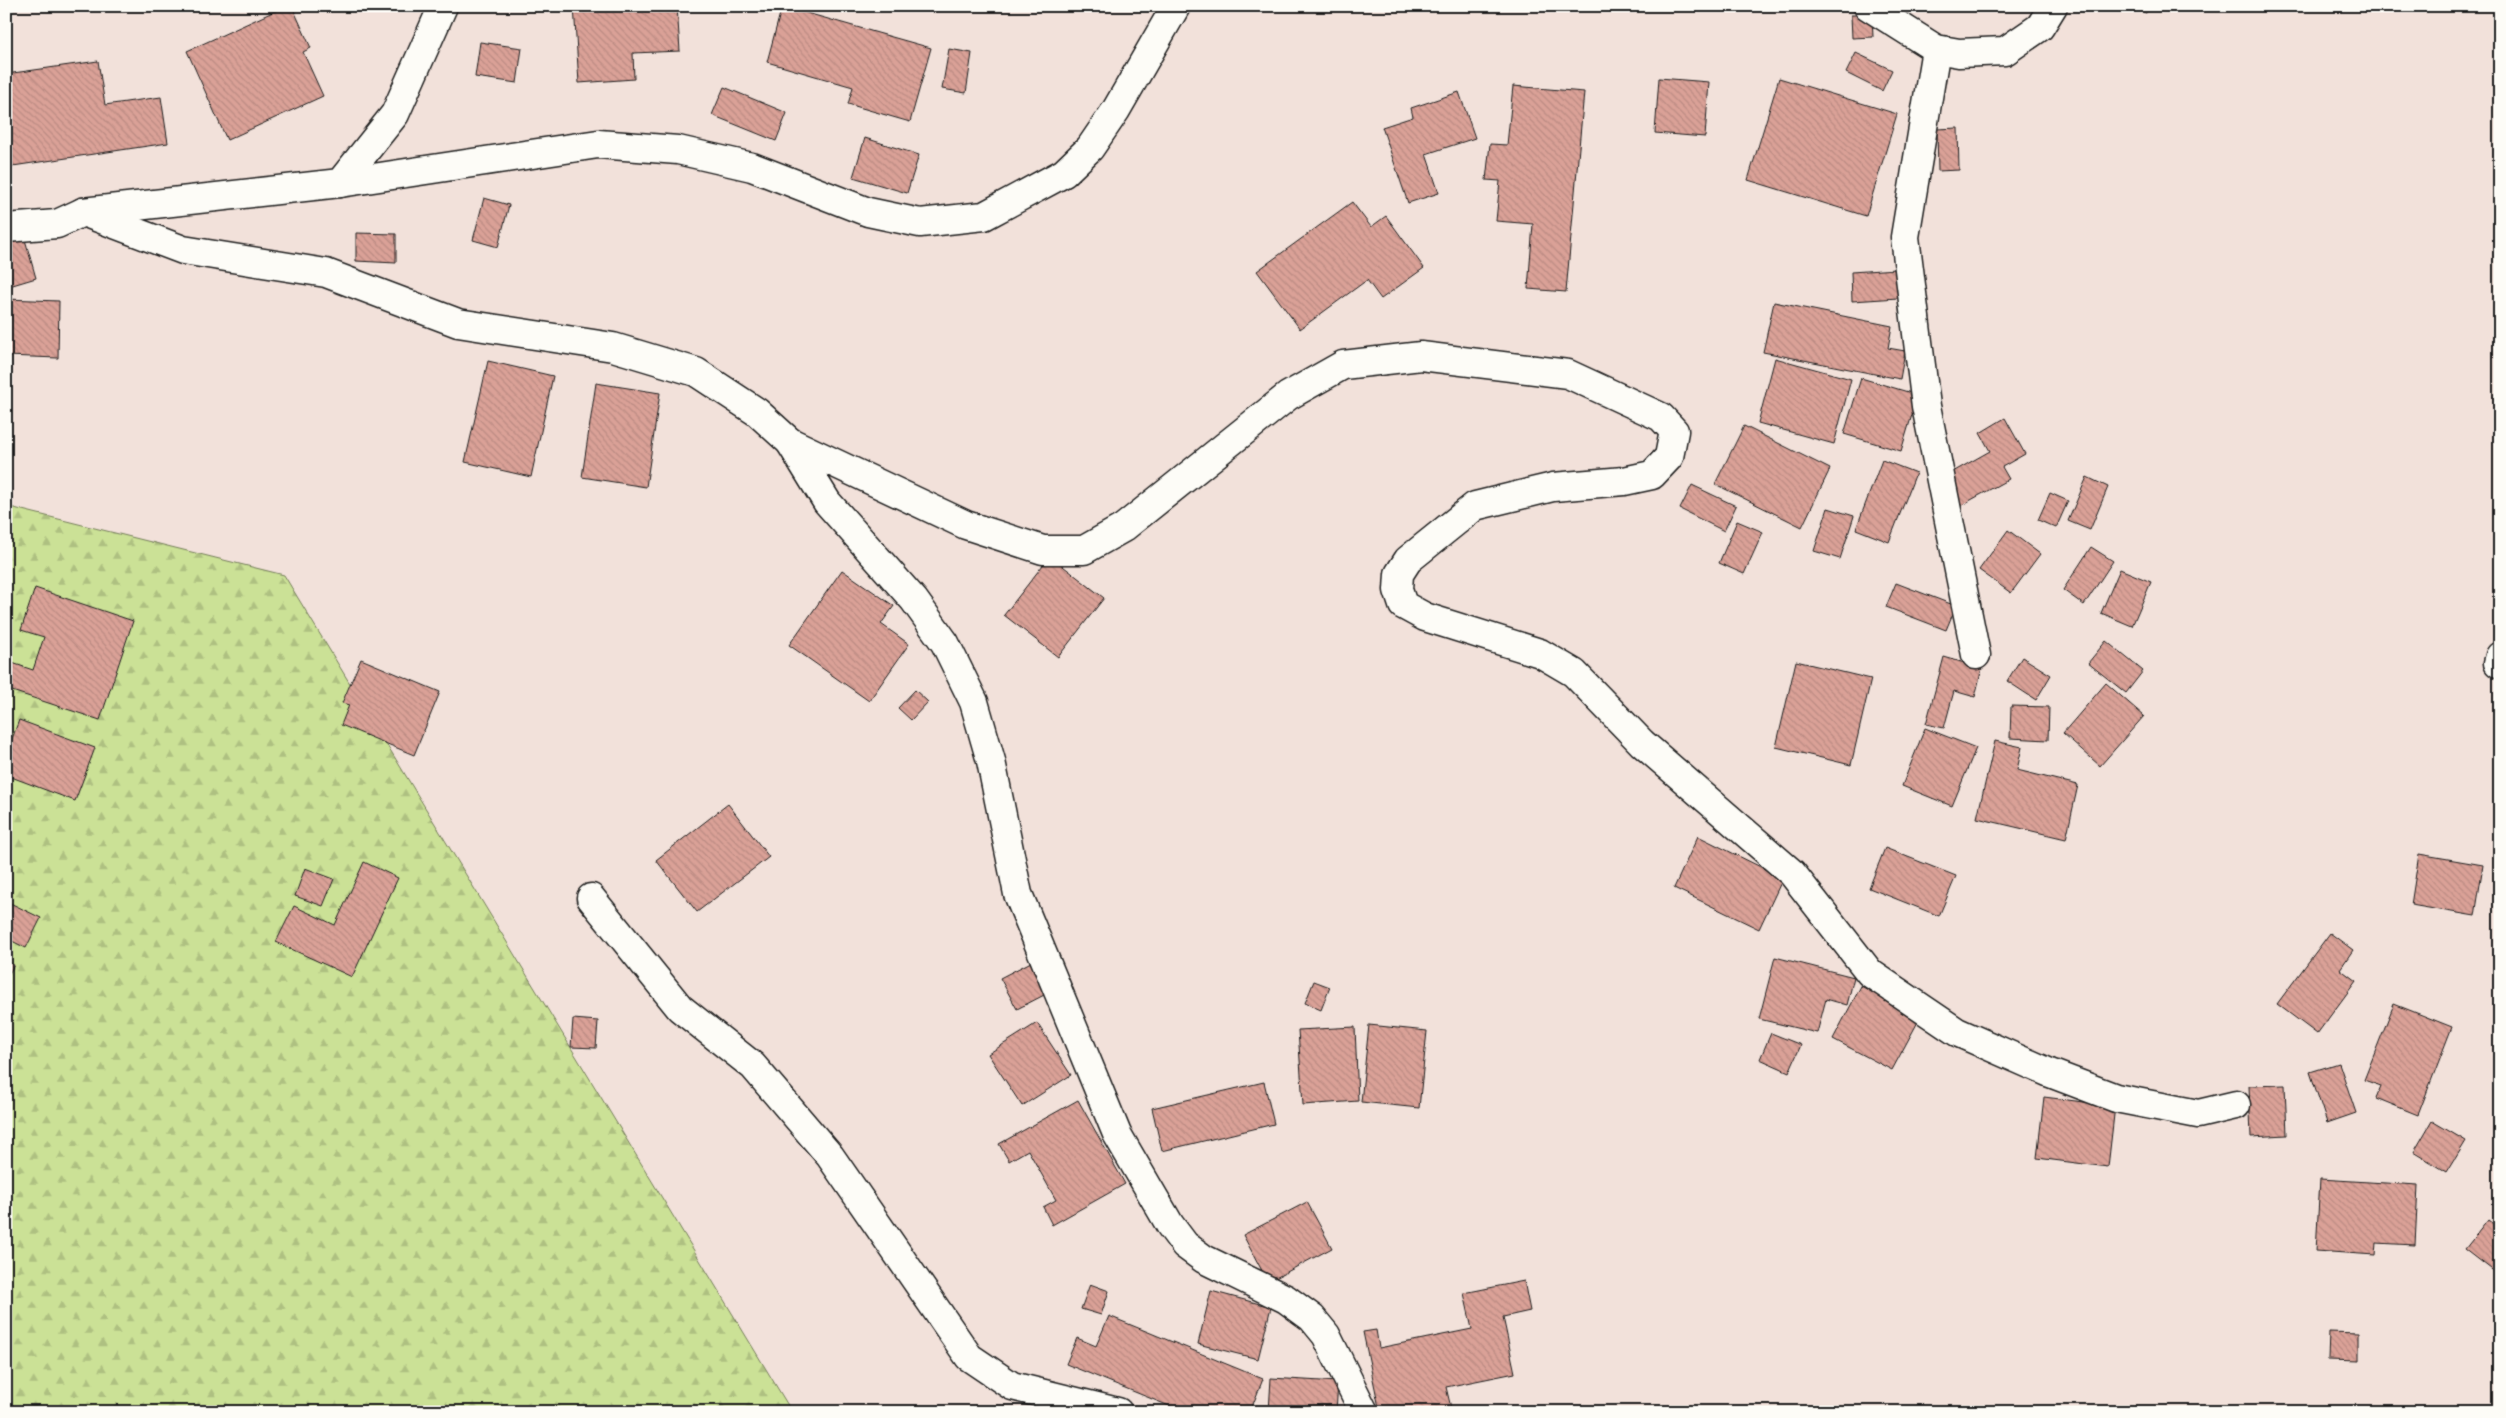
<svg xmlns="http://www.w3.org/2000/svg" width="2506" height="1418" font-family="'Indie Flower',sans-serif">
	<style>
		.forest { fill: url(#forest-firs); stroke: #747e59 }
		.building { fill: url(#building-back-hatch); stroke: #1c1c1c }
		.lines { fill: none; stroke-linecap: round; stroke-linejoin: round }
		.minor-casing { stroke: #1c1c1c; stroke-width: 31 }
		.tertiary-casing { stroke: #1c1c1c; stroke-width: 31 }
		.minor { stroke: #fdfcf7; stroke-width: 28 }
		.tertiary { stroke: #fdfcf7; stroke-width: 28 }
	</style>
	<defs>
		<pattern id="forest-firs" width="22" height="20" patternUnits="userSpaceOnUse" patternTransform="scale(1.25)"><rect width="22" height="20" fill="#cbe196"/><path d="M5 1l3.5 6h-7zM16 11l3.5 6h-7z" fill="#aec081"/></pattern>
		<pattern id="building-back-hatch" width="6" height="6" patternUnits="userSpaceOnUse" patternTransform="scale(1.25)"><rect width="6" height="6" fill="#daa197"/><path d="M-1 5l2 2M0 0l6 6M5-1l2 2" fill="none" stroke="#ba8a82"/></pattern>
	</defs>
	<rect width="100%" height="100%" fill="#f2e1da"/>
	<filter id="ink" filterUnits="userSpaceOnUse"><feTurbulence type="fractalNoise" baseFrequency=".02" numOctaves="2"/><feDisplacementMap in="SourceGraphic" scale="10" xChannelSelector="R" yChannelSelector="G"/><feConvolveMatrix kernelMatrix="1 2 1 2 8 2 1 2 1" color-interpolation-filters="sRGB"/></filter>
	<g filter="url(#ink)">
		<path class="forest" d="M6 506 284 575 792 1412H6Z"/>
		<g class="building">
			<path d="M286 6H292L311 48 303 52 323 96 227 140 187 51Z"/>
			<path d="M574 6H677L680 51 633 53 634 79 579 83Z"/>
			<path d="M782 6 931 48 910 122 848 104 853 87 767 62Z"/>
			<path d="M2130 6H2149L2146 13Z"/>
			<path d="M1851 15H1872L1873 37 1852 38Z"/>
			<path d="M480 42 522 48 517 83 475 77Z"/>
			<path d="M949 49 972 53 966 93 942 89Z"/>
			<path d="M1856 53 1892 70 1882 91 1846 73Z"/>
			<path d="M98 61 105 105 161 97 168 143 6 167V74Z"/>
			<path d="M1659 78 1709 82 1705 137 1655 133Z"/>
			<path d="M1779 78 1897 114 1866 216 1748 180Z"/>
			<path d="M1513 86 1584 92 1566 292 1528 289 1533 224 1496 221 1500 181 1486 180 1490 144 1507 145Z"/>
			<path d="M724 87 787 113 776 141 712 115Z"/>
			<path d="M1459 92 1475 138 1426 154 1439 193 1408 203 1382 127 1413 117 1411 108Z"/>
			<path d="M1958 128 1959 170 1938 171 1937 129Z"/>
			<path d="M865 138 919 155 907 193 853 177Z"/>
			<path d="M484 198 509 205 498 247 473 240Z"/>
			<path d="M1352 202 1371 227 1386 216 1424 268 1381 299 1367 280 1300 329 1257 271Z"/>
			<path d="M22 229 36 278 6 287V233Z"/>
			<path d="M356 233 396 234V263L356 261Z"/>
			<path d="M1896 269 1898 298 1852 301 1851 272Z"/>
			<path d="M6 299 59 301 58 358 6 356Z"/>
			<path d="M1774 302 1892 326 1888 348 1905 351 1900 379 1763 352Z"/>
			<path d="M1775 358 1851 379 1834 444 1758 423Z"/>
			<path d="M488 361 553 376 531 477 465 462Z"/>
			<path d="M1861 378 1918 395 1901 451 1844 434Z"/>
			<path d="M596 383 660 393 646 487 582 477Z"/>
			<path d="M2005 418 2025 454 2002 467 2009 479 1960 506 1944 477 1990 451 1980 433Z"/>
			<path d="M1744 426 1830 469 1802 527 1715 484Z"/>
			<path d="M1882 460 1916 473 1889 542 1856 529Z"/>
			<path d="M2087 477 2108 487 2090 530 2068 521Z"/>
			<path d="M1692 485 1736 506 1724 531 1680 509Z"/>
			<path d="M2050 493 2068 501 2056 528 2038 520Z"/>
			<path d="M1828 508 1854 516 1840 559 1814 551Z"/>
			<path d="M1737 521 1763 532 1744 574 1719 563Z"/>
			<path d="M2008 530 2040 554 2011 593 1979 570Z"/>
			<path d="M2091 547 2113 561 2084 605 2063 590Z"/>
			<path d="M1050 556 1104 598 1058 657 1004 615Z"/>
			<path d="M2120 569 2151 582 2132 626 2101 613Z"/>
			<path d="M842 570 894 606 881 624 909 644 869 701 789 645Z"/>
			<path d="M1896 583 1956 606 1946 630 1886 607Z"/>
			<path d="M35 588 133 621 100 720 6 689V679L12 663 33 670 44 637 21 630Z"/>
			<path d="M2106 641 2143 671 2126 693 2088 663Z"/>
			<path d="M1944 657 1982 668 1975 697 1954 691 1944 728 1926 724Z"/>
			<path d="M2022 657 2051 675 2036 700 2007 681Z"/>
			<path d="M361 659 440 692 414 755 341 725 349 705 342 703Z"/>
			<path d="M1796 661 1871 679 1851 765 1776 747Z"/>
			<path d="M2106 683 2144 716 2100 766 2063 733Z"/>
			<path d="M915 690 928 702 911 720 898 708Z"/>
			<path d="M2011 706 2049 707 2048 740 2010 738Z"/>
			<path d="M19 720 95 748 75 801 6 775V755Z"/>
			<path d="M1925 728 1976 748 1952 806 1902 786Z"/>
			<path d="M1995 741 2022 747 2017 770 2078 785 2066 839 1977 818Z"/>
			<path d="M728 804 769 857 697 912 656 860Z"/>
			<path d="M1698 836 1783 878 1759 929 1674 888Z"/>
			<path d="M1885 848 1956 876 1939 916 1869 888Z"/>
			<path d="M2419 854 2483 865 2475 916 2411 905Z"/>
			<path d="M364 862 398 878 352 977 276 942 294 906 335 925Z"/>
			<path d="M305 868 334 879 323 906 295 896Z"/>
			<path d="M6 901 41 918 26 948 6 938Z"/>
			<path d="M2330 933 2353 950 2340 969 2356 981 2317 1034 2277 1004Z"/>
			<path d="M1775 957 1854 977 1847 1005 1826 999 1817 1033 1759 1019Z"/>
			<path d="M6 961 14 965 6 979Z"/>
			<path d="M1031 962 1048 993 1017 1009 1000 978Z"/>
			<path d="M1314 981 1330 987 1321 1010 1305 1003Z"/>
			<path d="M1861 986 1920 1018 1892 1070 1833 1039Z"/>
			<path d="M2394 1004 2452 1027 2418 1115 2376 1098 2381 1086 2364 1080Z"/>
			<path d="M573 1019 598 1021 596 1048 571 1047Z"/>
			<path d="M1037 1023 1071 1075 1022 1106 988 1054Z"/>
			<path d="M1369 1025 1427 1031 1419 1108 1361 1102Z"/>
			<path d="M1355 1027 1358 1101 1303 1105 1298 1030Z"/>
			<path d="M1771 1033 1801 1045 1789 1072 1760 1059Z"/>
			<path d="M2339 1063 2356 1113 2327 1123 2310 1072Z"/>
			<path d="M1264 1082 1274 1124 1162 1151 1152 1108Z"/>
			<path d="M2285 1085 2287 1135 2251 1137 2249 1086Z"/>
			<path d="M2044 1097 2115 1106 2108 1167 2037 1158Z"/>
			<path d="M1078 1100 1125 1184 1052 1225 1043 1207 1056 1200 1028 1150 1009 1161 999 1144Z"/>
			<path d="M2432 1121 2466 1141 2447 1172 2414 1152Z"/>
			<path d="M2320 1179 2418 1185 2415 1245 2376 1243 2375 1255 2316 1251Z"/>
			<path d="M1307 1202 1332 1248 1268 1282 1243 1235Z"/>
			<path d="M2488 1220 2500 1229V1276L2465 1249Z"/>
			<path d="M1524 1281 1530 1311 1503 1317 1515 1373 1446 1387 1452 1412H1380L1363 1332 1376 1330 1379 1348 1472 1329 1464 1293Z"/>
			<path d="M1090 1284 1109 1291 1101 1315 1081 1309Z"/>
			<path d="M1211 1291 1271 1307 1258 1359 1198 1344Z"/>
			<path d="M1109 1316 1263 1379 1250 1412H1184L1066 1364 1077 1338 1096 1346Z"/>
			<path d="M2329 1332 2359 1333V1361L2328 1360Z"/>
			<path d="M1271 1378 1338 1382 1336 1412H1269Z"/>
		</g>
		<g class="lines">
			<g class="minor-casing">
				<g id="minor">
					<path d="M1868 6 1936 49 1959 53 2005 51 2040 27 2053 6"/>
					<path d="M1936 49 1905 237 1926 406 1976 655"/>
					<path d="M340 183 598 144 678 150 752 167 868 212 920 223 984 216 1064 173 1090 148 1116 110 1176 6"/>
					<path d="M83 212 183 250 326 273 458 323 613 347 696 372 757 412 790 442 827 502 914 600 945 643 974 702 991 761 1018 894 1117 1134 1170 1225 1185 1245 1204 1259 1286 1299 1312 1318 1326 1335 1364 1412"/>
					<path d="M790 442 966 525 1043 550H1084L1123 528 1288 396 1343 365 1421 356 1568 374 1661 417 1674 431 1669 457 1652 475 1624 481 1553 487 1475 506 1408 560 1399 574 1398 590 1403 605 1425 617 1540 653 1574 673 1642 743 1792 873 1870 973 1957 1032 2050 1073 2116 1098 2198 1114 2236 1105"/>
					<path d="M2498 663 2500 656"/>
					<path d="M591 898 680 1008 753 1066 830 1156 969 1357 1012 1386 1118 1412"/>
				</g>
			</g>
			<g class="tertiary-casing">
				<path id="tertiary" d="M6 228 57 224 83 212 340 183 395 114 443 6"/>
			</g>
			<use href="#minor" class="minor"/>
			<use href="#tertiary" class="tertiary"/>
		</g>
	</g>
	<rect width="2506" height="1418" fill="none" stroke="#fdfcf7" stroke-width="25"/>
	<rect x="12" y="12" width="2481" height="1393" fill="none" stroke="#1c1c1c" stroke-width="2" filter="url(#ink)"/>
</svg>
